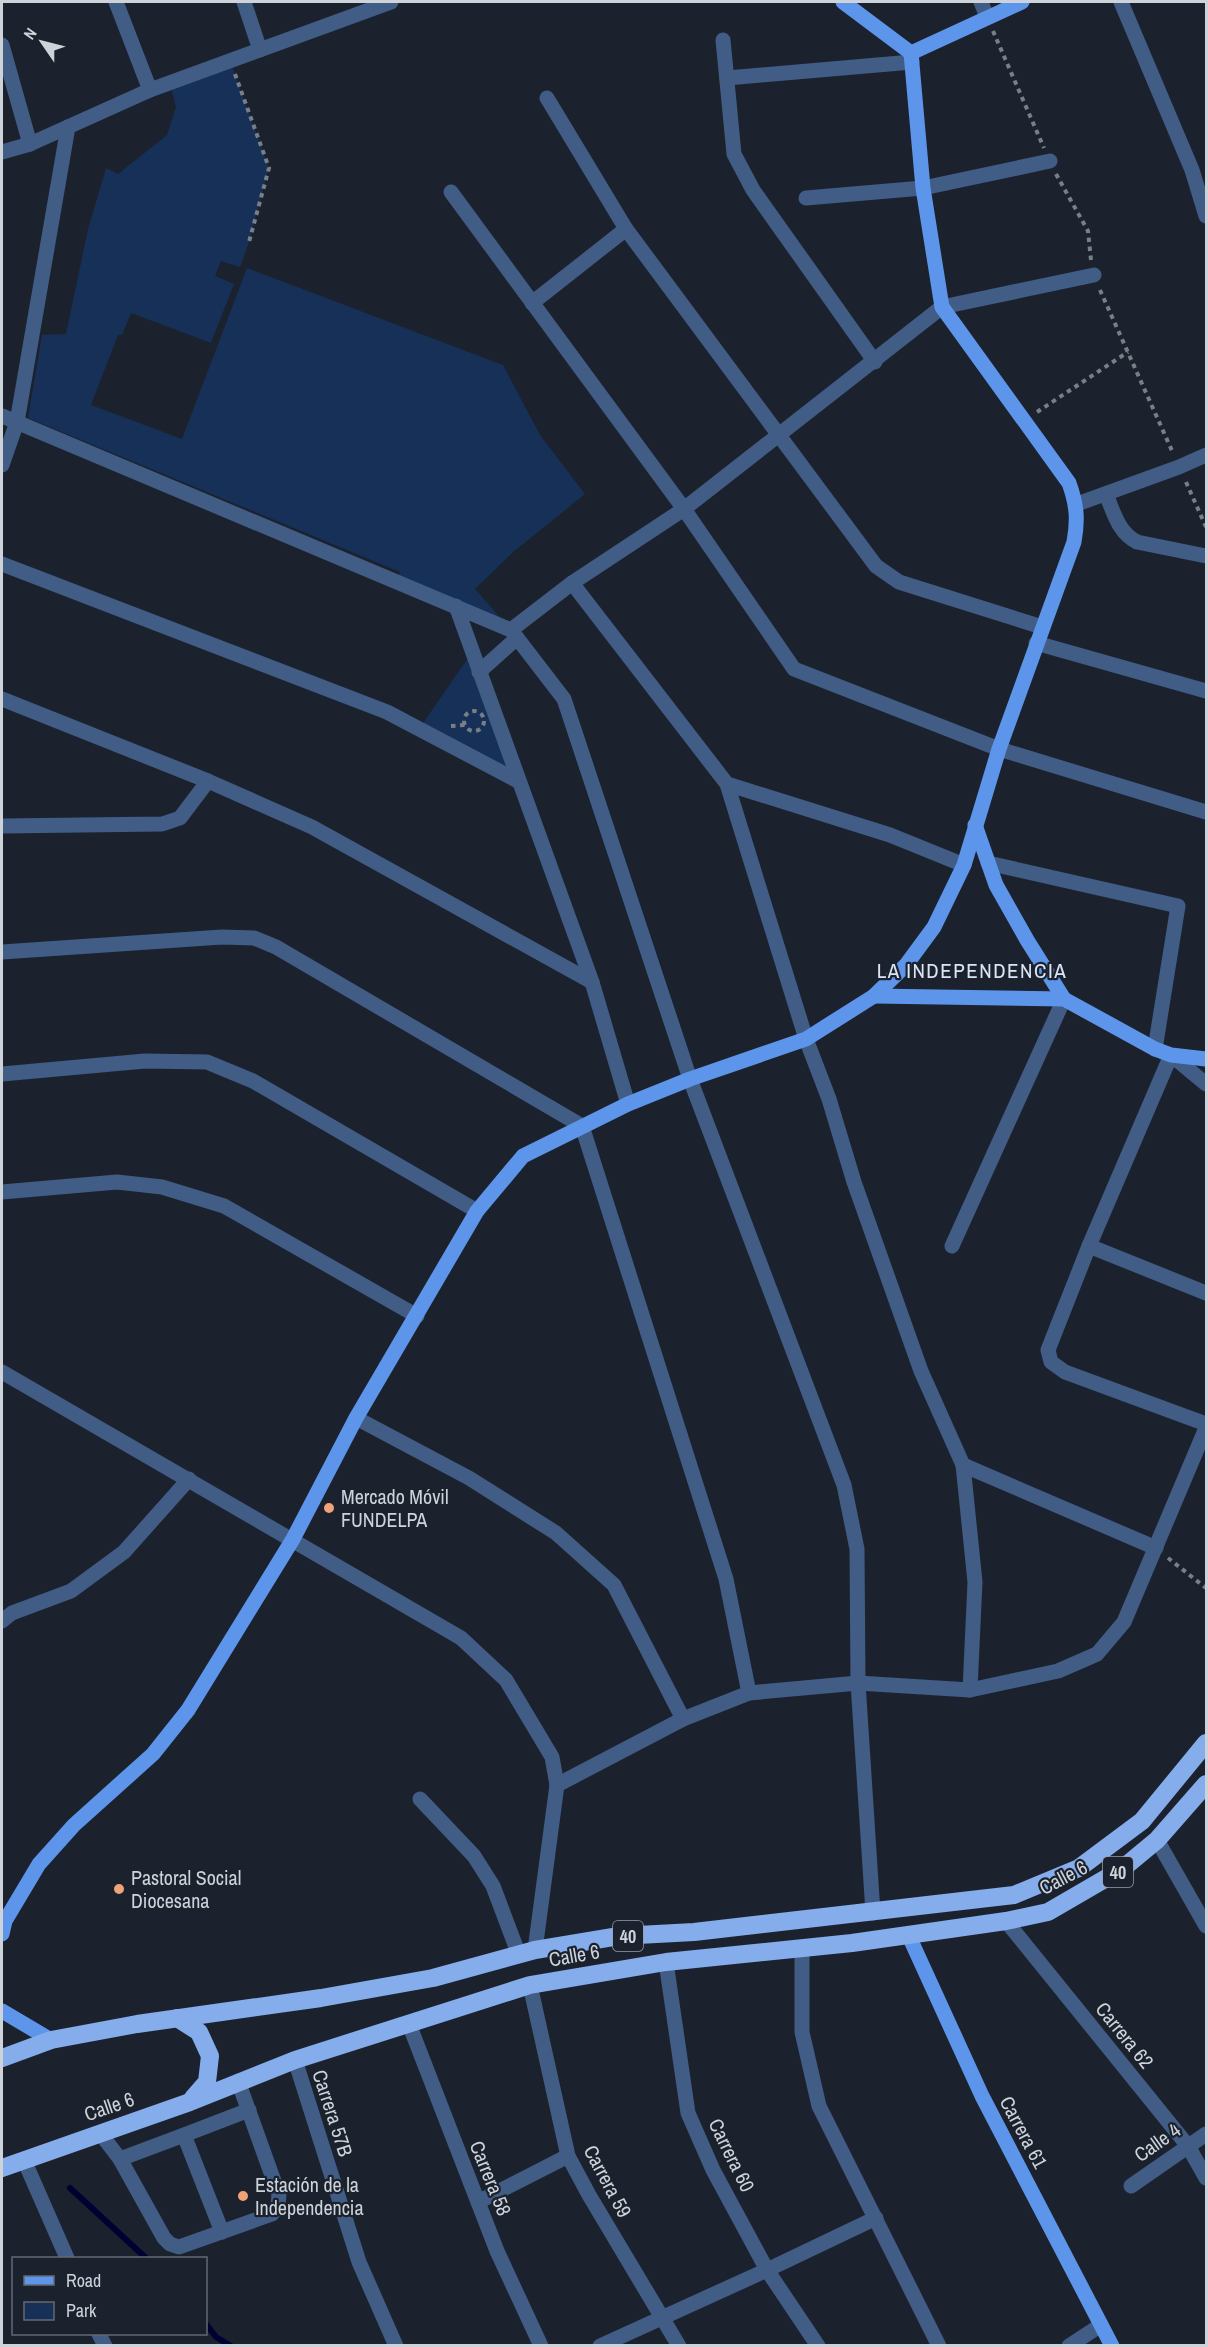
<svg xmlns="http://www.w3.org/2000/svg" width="1208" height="2347" font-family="'Archivo Narrow',sans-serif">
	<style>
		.green { fill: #163057 }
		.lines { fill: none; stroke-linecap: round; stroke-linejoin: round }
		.stream { stroke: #003; stroke-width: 6 }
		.path { stroke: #797f87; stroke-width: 4; stroke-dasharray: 4.5 4.5; stroke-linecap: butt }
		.minor { stroke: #415c85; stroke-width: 15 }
		.major { stroke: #5d95eb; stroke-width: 15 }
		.highway { stroke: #85adeb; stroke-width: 18 }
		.poi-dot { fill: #f0a279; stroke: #1b222d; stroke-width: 2 }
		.labels { text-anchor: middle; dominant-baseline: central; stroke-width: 4.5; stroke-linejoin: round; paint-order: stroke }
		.shield { fill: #1b222d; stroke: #989ea6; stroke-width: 1.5 }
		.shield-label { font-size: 18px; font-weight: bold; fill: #ced3da }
		.poi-label { font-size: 20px; fill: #ced3da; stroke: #1b222d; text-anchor: start }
		.street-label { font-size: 20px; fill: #ced3da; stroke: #1b222d }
		.neighbourhood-label { font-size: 21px; letter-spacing: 1.5px; fill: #dae4f4; stroke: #1b222d }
	</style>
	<rect width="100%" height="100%" fill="#1b222d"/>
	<g class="green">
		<path d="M230 61 269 168 249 242 240 267 221 261 215 276 234 284 211 343 131 313 122 335H118L91 405 182 439 247 268 503 365 540 435 585 494 512 553 475 589 511 630 397 581 400 572 28 418 42 335 66 334 88 229 106 168 118 174 167 135 176 107 170 83Z"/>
		<path d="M472 652 518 781 419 729Z"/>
	</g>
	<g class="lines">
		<g class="stream">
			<path d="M70 2188 146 2258"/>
			<path d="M206 2324 216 2337 231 2346"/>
		</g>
		<g class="path">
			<path d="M993 31 1044 148"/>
			<path d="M235 74 269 168 249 242"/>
			<path d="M1056 174 1088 231 1091 260"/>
			<path d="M1100 290 1173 453"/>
			<path d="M1037 412 1128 352"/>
			<path d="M1186 482 1206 527"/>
			<circle cx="474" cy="721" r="10"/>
			<path d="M451 726 465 725"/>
			<path d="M1168 1558 1206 1588"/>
		</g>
		<g class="minor">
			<path d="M116 2 150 90"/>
			<path d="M244 2 260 50"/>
			<path d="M981 2 987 17"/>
			<path d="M1121 2 1192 170 1206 216"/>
			<path d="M723 40 734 154 753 190 875 362"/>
			<path d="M2 45 30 144"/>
			<path d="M727 78 912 62"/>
			<path d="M547 98 626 229 876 566 899 582 1042 627"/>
			<path d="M2 152 30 144 150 90 391 2"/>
			<path d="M451 192 684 509 794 669 999 749 1206 812"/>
			<path d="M806 198 923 188 1050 161"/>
			<path d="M532 303 626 229"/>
			<path d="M2 416 511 630 564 699 690 1079 844 1485 857 1549 858 1683 873 1913"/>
			<path d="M2 465 17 422 68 127"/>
			<path d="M1106 494C1114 513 1118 532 1137 542L1206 556"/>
			<path d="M1077 504 1179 467 1206 455"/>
			<path d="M2 564 387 712 518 781"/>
			<path d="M572 583 727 784 806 1039 829 1099 854 1182 921 1371 963 1465 975 1582 970 1690"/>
			<path d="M456 606 592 982 628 1104"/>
			<path d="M511 630 572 583 684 509 942 307 1094 275"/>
			<path d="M1036 643 1206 691"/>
			<path d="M479 672 517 638"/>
			<path d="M2 699 208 781 312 827 592 982"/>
			<path d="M727 784 890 835 964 865"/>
			<path d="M2 826 162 824 180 818 208 781"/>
			<path d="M988 863 1178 906 1155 1049"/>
			<path d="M2 952 222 937 254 938 276 947 582 1126 726 1579 749 1693"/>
			<path d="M2 1074 145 1061 207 1062 253 1081 477 1211"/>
			<path d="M1206 1084 1171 1055 1089 1246 1048 1350 1051 1362 1065 1372 1206 1424"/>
			<path d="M2 1192 117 1182 162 1187 224 1206 417 1316"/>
			<path d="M952 1246 1064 999"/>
			<path d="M1089 1246 1206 1293"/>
			<path d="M2 1372 461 1638 506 1680 552 1757 557 1785 535 1950"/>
			<path d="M356 1418 469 1478 556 1533 614 1585 683 1719"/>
			<path d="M963 1465 1156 1548"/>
			<path d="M2 1621 12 1613 71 1591 124 1552 189 1479"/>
			<path d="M557 1785 683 1719 749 1693 858 1683 970 1690 1058 1671 1097 1654 1124 1622 1206 1428"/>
			<path d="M420 1799 474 1856 493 1886 519 1955"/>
			<path d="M1157 1840 1206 1926"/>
			<path d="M1006 1921 1188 2146 1206 2178"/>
			<path d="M802 1948V2032L819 2106 939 2346"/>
			<path d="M666 1962 688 2113 713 2170 767 2270 818 2346"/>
			<path d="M530 1985 568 2156 589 2195 679 2346"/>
			<path d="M409 2024 497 2251 541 2346"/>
			<path d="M295 2060 359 2262 396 2346"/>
			<path d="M100 2133 120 2159 164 2238 170 2244 179 2247 272 2214 278 2205 279 2195 238 2081"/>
			<path d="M184 2135 249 2110"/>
			<path d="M120 2159 184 2135 222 2232"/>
			<path d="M24 2160 67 2258"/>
			<path d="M1131 2186 1206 2134"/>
			<path d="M478 2202 568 2156"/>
			<path d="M99 2334 105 2346"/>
			<path d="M600 2346 767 2270 876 2218"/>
			<path d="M1069 2346 1101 2325"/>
		</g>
		<g class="major">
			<path d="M843 2 911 53 1022 2"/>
			<path d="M975 825 996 885 1027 940 1064 999"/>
			<path d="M874 996 1064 999 1155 1049 1171 1055 1206 1059"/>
			<path d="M2 1934 5 1921 39 1864 74 1825 153 1754 188 1710 293 1539 356 1418 477 1211 523 1156 628 1104 690 1079 806 1039 874 996 906 965 934 927 964 865 999 749 1074 542C1078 520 1077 505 1069 483L942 307 923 188 911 53"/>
			<path d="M908 1934 982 2096 1112 2346"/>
			<path d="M2 2011 51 2040"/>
		</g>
		<g class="highway">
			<path d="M177 2018 199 2032 210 2056 207 2082 193 2098"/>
			<path d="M2 2058 51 2040 137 2024 321 1998 433 1978 535 1950 619 1936 694 1932 1014 1895 1079 1868 1142 1821 1206 1743"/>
			<path d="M2 2168 190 2102 295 2060 530 1985 666 1962 852 1943 1006 1921 1048 1912 1122 1869 1157 1840 1206 1784"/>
		</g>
	</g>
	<g class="poi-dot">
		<circle cx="329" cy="1508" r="6"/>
		<circle cx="119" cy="1889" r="6"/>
		<circle cx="243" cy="2196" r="6"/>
	</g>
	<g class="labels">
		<g class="shield">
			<rect x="1103" y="1857" width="30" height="30" rx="4.5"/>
			<rect x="613" y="1921" width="30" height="30" rx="4.5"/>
		</g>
		<g class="shield-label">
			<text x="1118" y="1872">40</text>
			<text x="628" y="1936">40</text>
		</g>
		<g class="poi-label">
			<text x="341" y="1496">Mercado Móvil<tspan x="341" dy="23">FUNDELPA</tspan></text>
			<text x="131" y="1877">Pastoral Social<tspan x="131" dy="23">Diocesana</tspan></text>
			<text x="255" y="2184">Estación de la<tspan x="255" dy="23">Independencia</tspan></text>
		</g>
		<g class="street-label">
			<text transform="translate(1063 1877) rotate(-28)">Calle 6</text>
			<text transform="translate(574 1955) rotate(-10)">Calle 6</text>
			<text transform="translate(1125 2035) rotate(51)">Carrera 62</text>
			<text transform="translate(109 2106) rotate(-19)">Calle 6</text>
			<text transform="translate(333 2113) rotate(72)">Carrera 57B</text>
			<text transform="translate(1024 2132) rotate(62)">Carrera 61</text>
			<text transform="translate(1157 2142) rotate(-35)">Calle 4</text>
			<text transform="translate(732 2155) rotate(64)">Carrera 60</text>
			<text transform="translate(491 2178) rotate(68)">Carrera 58</text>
			<text transform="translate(608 2181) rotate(62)">Carrera 59</text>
		</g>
		<g class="neighbourhood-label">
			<text x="972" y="970">LA INDEPENDENCIA</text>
		</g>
	</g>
	<rect width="1208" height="2347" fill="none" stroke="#ced3da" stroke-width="6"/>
	<rect x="12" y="2257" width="195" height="78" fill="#1b222d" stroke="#636972" stroke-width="1.5"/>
	<rect x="24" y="2276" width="30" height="9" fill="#5d95eb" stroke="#636972" stroke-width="1.5"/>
	<text x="66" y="2287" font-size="18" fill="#ced3da">Road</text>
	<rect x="24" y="2302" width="30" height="18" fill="#163057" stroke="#636972" stroke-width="1.5"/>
	<text x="66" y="2317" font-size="18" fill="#ced3da">Park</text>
	<g transform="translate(42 42) rotate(305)" stroke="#1b222d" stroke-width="4.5" paint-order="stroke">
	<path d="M0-4.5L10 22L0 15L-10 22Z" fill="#ced3da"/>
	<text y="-9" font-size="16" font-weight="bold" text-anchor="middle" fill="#ced3da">N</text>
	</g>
</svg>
